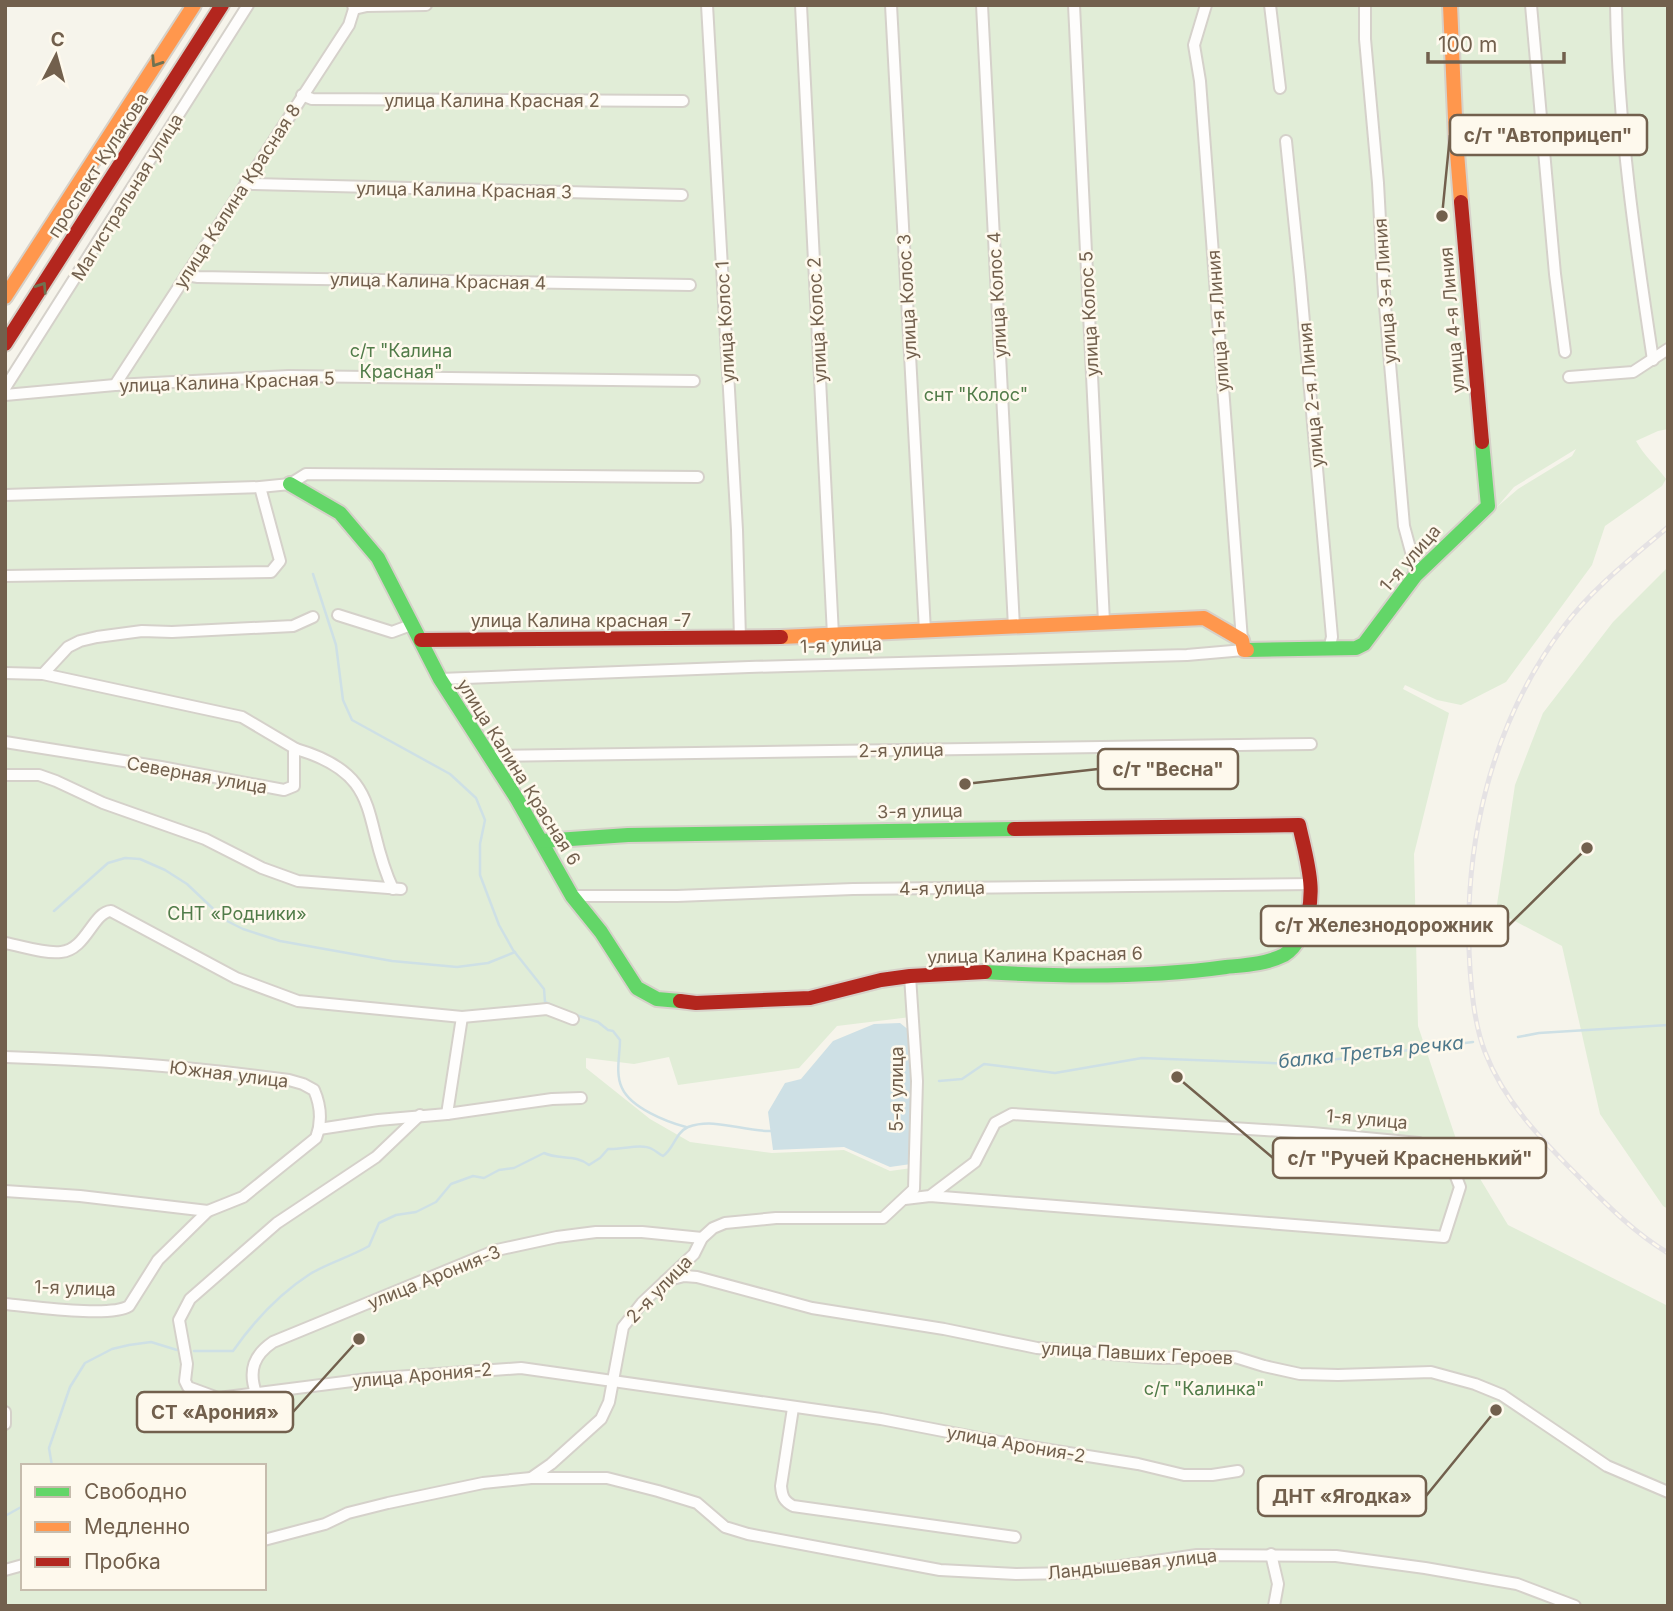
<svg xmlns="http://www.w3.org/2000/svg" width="1673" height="1611" font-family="Inter,sans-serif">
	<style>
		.green { fill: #e1edd7; fill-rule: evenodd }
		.water { fill: #cee0e5 }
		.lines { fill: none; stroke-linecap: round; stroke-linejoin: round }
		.stream { stroke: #cee0e5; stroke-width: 2.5 }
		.street-casing { stroke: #d5d1ca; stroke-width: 14 }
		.fast-casing { stroke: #d6d1c9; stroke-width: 18 }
		.slow-casing { stroke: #d6d1c9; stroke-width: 18 }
		.jam-casing { stroke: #d6d1c9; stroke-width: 18 }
		.street { stroke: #fefdfc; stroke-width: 10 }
		.fast { stroke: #63d668; stroke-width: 14 }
		.slow { stroke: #ff974d; stroke-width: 14 }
		.jam { stroke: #b3261e; stroke-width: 14 }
		.rail-casing { stroke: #e5e2e4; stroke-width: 5 }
		.rail { stroke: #fef9ed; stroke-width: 2.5; stroke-dasharray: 8; stroke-linecap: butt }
		.oneway { stroke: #707251 }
		.labels { text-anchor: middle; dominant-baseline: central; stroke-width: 5; stroke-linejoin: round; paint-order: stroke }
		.street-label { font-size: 18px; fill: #72604d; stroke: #fef9ed }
		.park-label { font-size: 18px; fill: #517c49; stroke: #fef9ed }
		.water-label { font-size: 19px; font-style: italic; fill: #4c778a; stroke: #fef9ed }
		.leader { fill: none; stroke: #72604d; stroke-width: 2.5 }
		.callout-dot { fill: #72604d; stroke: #fef9ed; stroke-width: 2.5 }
		.callout { fill: #fef9ed; stroke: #72604d; stroke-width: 2.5 }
		.callout-label { font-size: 19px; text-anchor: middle; font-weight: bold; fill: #72604d }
	</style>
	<rect width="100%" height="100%" fill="#f6f4eb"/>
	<g class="green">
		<path d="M243 5H1668V429L1658 431 1636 441C1644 456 1656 465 1666 479L1662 486 1605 526 1592 565 1506 682 1461 705 1437 700 1405 685 1403 689 1449 713 1414 854 1418 1026 1456 1139 1508 1225 1668 1306V1606H5V393ZM1576 449 1572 456 1518 489 1497 507 1514 487ZM919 1016V1167L890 1171 844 1150 772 1153 690 1142 650 1119 586 1068V1058L634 1064 669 1057 678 1085 799 1068 837 1026ZM23 1466H264V1588H23Z"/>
		<path d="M1668 567V1209L1663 1206 1600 1114 1562 946 1496 911 1515 785 1543 713 1613 622Z"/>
	</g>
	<path class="water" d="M900 1023 910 1031 912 1092 911 1164 890 1167 844 1147 773 1150 768 1112 785 1083 801 1079 833 1041 874 1024Z"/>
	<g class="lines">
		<g class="stream">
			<path d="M313 574 336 645 343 700 352 720 450 774 476 798 485 820 480 844V875L499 925 513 950 544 989 545 1002 554 1006"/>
			<path d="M54 911 108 863 125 858 140 859 165 870 187 884 225 920 243 929 280 941 392 961 457 967 488 963 515 952"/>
			<path d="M576 1015 598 1022 608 1030 613 1031 620 1040C620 1055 615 1074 622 1088 631 1108 667 1122 686 1127"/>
			<path d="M1518 1037 1539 1033 1668 1025"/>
			<path d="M939 1081 962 1079 984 1064 1055 1073 1142 1058 1298 1064 1473 1042"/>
			<path d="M194 1351H233C254 1321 279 1294 310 1274 328 1263 350 1257 369 1246L379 1223 396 1215 416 1212 436 1202 451 1184 473 1176 484 1178 499 1170 514 1168 544 1153C559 1160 575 1154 589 1165L600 1158 608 1149C622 1150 641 1143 652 1149 656 1151 659 1154 663 1156 674 1149 675 1133 688 1127 715 1117 744 1132 771 1131"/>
			<path d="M52 1466 49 1448 70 1387 85 1363 112 1349 129 1345 151 1342 177 1350"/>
			<path d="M5 1516 23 1506"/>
		</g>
		<g class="street-casing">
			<g id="street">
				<path d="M707 5 737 530 740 639"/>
				<path d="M801 5 833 635"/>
				<path d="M891 5 925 631"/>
				<path d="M982 5 1014 627"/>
				<path d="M1074 5 1104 622"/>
				<path d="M1206 5 1194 45 1200 81 1242 640"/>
				<path d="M1270 5 1280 88"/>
				<path d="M1365 5V39L1378 183 1384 294 1404 526 1414 563 1415 576"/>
				<path d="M1531 5 1555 274 1565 352"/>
				<path d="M1616 5C1618 125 1635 242 1653 360"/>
				<path d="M354 9 367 6 426 5"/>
				<path d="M302 95 312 99 683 101"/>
				<path d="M1286 141 1300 277 1332 637 1329 649"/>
				<path d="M246 182 253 184 682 195"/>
				<path d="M186 275 198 277 690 285"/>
				<path d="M1569 377 1633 372 1668 349"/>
				<path d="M115 385 349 25 354 9 353 5"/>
				<path d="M5 388 248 5"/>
				<path d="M5 395 115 385 289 376 694 381"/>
				<path d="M5 495 260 487 290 484 306 474 698 477"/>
				<path d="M5 576 271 572 280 561 260 487"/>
				<path d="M338 615 392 632 411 625"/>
				<path d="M5 673 43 674 242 717 296 749"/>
				<path d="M43 674 68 647 80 641 97 637 142 631 172 632 293 626 313 617"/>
				<path d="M440 679 749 667 1187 655 1244 650"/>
				<path d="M5 742 161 767 284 790 294 786V752L296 749C386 775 361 822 393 889"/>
				<path d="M491 756 1311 744"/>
				<path d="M5 775H39L56 781 103 803 205 839 262 868 298 881 401 889"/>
				<path d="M572 896H677L853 889 1312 884"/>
				<path d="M5 943C22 946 44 954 61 952 86 950 93 912 111 911L236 978 298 1001 462 1017 547 1009 573 1019"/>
				<path d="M5 1057C101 1060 195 1067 289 1080L303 1084 314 1090C321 1106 322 1122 316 1138L243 1197 208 1211 158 1260 129 1306C110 1318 30 1306 5 1304"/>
				<path d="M447 1114 462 1017"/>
				<path d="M420 1115 376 1157 277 1223 190 1299 179 1320 187 1364 185 1381 188 1387 218 1398 368 1379 521 1368 881 1419 1000 1442 1138 1464 1184 1475H1212L1238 1471"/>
				<path d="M319 1129 378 1120 447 1114 552 1099 581 1098"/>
				<path d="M5 1191 80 1196 208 1211"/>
				<path d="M905 1199 930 1196 1444 1237 1460 1187 1453 1169 1442 1156 1419 1143 1312 1133 1012 1114 995 1123 975 1162 930 1196"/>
				<path d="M665 1281 684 1276 697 1277 812 1308 944 1329 1037 1348 1159 1358 1235 1357 1264 1366 1300 1374 1338 1375 1431 1372 1475 1384 1502 1395 1607 1466 1668 1492"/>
				<path d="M256 1393C248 1370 254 1355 273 1342L497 1250 557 1237 596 1232H642L702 1238"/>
				<path d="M793 1408 781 1486C782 1497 784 1501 793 1506L1015 1537"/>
				<path d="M5 1412V1424"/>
				<path d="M531 1478 551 1464 601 1419 609 1402 623 1327 642 1303 694 1254 702 1238 713 1228 725 1223 776 1218H883L914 1189 917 1081 910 976"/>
				<path d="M264 1540 325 1524 348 1513 388 1503 483 1483 531 1478H607L658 1491 697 1503 725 1527 748 1534 940 1570 1016 1574 1073 1573 1197 1555 1336 1556 1425 1568 1517 1584 1575 1606"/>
				<path d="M1271 1554 1278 1584 1274 1606"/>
				<path d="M5 1570 23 1565"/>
			</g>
		</g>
		<g class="fast-casing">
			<g id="fast">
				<path d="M290 484 340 513 378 558 440 679 517 799 572 896 601 932 637 988 657 999 680 1001"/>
				<path d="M1247 650 1356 648 1364 644 1415 576 1488 506 1482 442"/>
				<path d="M542 841 628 835 1014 829"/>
				<path d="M985 972C1065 977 1147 978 1226 967 1246 965 1266 964 1284 955 1292 950 1297 943 1301 935"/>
			</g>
		</g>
		<g class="slow-casing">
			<g id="slow">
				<path d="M1450 5 1456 140 1461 202"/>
				<path d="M5 297 194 5"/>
				<path d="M781 637 1204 618 1242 640 1244 650H1247"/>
			</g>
		</g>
		<g class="jam-casing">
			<g id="jam">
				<path d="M1461 202 1482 442"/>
				<path d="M5 344 222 5"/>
				<path d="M421 640 781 637"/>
				<path d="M1014 829 1299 825C1308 865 1319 896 1301 935"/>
				<path d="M680 1001 696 1003 810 998 881 980 910 976 985 972"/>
			</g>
		</g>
		<use href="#street" class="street"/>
		<use href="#fast" class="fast"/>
		<use href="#slow" class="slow"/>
		<use href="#jam" class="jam"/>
		<g class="rail-casing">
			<path id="rail" d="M1668 527C1632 558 1594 587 1565 625 1490 724 1462 847 1470 969 1472 996 1475 1026 1485 1052 1505 1104 1544 1142 1583 1181 1609 1207 1636 1234 1668 1253"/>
		</g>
		<use href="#rail" class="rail"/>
	</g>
	<defs><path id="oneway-chevron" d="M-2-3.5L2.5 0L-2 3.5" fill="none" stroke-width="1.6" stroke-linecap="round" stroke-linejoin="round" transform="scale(1.75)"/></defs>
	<g class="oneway">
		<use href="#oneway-chevron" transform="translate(156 62) rotate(123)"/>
		<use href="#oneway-chevron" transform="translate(42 287) rotate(-57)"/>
	</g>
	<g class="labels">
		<g class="street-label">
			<text x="492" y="100">улица Калина Красная 2</text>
			<text transform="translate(98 165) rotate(-57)">проспект Кулакова</text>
			<text transform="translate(464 190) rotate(1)">улица Калина Красная 3</text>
			<text transform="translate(237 196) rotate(-57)">улица Калина Красная 8</text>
			<text transform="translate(127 197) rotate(-58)">Магистральная улица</text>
			<text transform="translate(438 281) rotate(1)">улица Калина Красная 4</text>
			<text transform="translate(1385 291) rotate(-94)">улица 3-я Линия</text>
			<text transform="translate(997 295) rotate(-93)">улица Колос 4</text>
			<text transform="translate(907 297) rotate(-93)">улица Колос 3</text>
			<text transform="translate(1089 314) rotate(-93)">улица Колос 5</text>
			<text transform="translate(817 320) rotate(-93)">улица Колос 2</text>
			<text transform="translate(1452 320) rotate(-95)">улица 4-я Линия</text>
			<text transform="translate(1218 321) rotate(-94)">улица 1-я Линия</text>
			<text transform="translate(725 322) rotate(-93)">улица Колос 1</text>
			<text transform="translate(227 382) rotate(-2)">улица Калина Красная 5</text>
			<text transform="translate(1311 395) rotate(-95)">улица 2-я Линия</text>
			<text transform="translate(1410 558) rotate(-49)">1-я улица</text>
			<text x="581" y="620">улица Калина красная -7</text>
			<text transform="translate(841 645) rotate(-2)">1-я улица</text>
			<text transform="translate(901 750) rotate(-1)">2-я улица</text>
			<text transform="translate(519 772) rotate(58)">улица Калина Красная 6</text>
			<text transform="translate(197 775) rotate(10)">Северная улица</text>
			<text transform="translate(920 811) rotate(-1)">3-я улица</text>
			<text transform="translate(942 888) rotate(-1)">4-я улица</text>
			<text transform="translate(1035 955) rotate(-1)">улица Калина Красная 6</text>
			<text transform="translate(229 1074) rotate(7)">Южная улица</text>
			<text transform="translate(896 1089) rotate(-90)">5-я улица</text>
			<text transform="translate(1367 1119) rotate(5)">1-я улица</text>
			<text transform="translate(434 1277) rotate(-22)">улица Арония-3</text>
			<text transform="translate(75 1288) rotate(2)">1-я улица</text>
			<text transform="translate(659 1289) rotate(-46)">2-я улица</text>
			<text transform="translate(1137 1353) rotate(3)">улица Павших Героев</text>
			<text transform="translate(422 1375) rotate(-5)">улица Арония-2</text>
			<text transform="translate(1016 1444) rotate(10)">улица Арония-2</text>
			<text transform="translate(1132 1564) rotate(-6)">Ландышевая улица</text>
		</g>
		<g class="park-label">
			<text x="401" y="350">с/т "Калина<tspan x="401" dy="21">Красная"</tspan></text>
			<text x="976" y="394">снт "Колос"</text>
			<text x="237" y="913">СНТ «Родники»</text>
			<text x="1204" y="1388">с/т "Калинка"</text>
		</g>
		<g class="water-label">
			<text transform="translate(1371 1052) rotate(-6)">балка Третья речка</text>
		</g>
	</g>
	<path class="leader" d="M1442 216L1450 135M965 784L1098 769M1587 848L1508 926M1177 1077L1273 1158M359 1339L293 1412M1496 1410L1426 1496"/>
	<g class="callout-dot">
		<circle cx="1442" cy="216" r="7"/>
		<circle cx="965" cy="784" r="7"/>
		<circle cx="1587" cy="848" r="7"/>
		<circle cx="1177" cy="1077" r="7"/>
		<circle cx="359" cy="1339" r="7"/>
		<circle cx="1496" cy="1410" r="7"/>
	</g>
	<g class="callout">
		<rect x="1450" y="115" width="197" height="40" rx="7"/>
		<rect x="1098" y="749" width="140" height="40" rx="7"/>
		<rect x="1261" y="906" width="247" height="40" rx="7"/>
		<rect x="1273" y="1138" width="273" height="40" rx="7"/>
		<rect x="137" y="1392" width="156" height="40" rx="7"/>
		<rect x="1258" y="1476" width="168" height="40" rx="7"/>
	</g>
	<g class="callout-label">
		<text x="1548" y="142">с/т "Автоприцеп"</text>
		<text x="1168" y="776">с/т "Весна"</text>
		<text x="1384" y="932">с/т Железнодорожник</text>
		<text x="1410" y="1165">с/т "Ручей Красненький"</text>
		<text x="215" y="1419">СТ «Арония»</text>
		<text x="1342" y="1503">ДНТ «Ягодка»</text>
	</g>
	<rect width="1673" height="1611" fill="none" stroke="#72604d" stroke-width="14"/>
	<rect x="21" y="1464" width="245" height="126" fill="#fef9ed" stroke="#c6bcad" stroke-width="2"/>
	<rect x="35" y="1487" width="35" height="10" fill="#63d668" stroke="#c6bcad" stroke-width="2"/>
	<text x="84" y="1499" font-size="21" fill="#72604d">Свободно</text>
	<rect x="35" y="1522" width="35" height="10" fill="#ff974d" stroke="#c6bcad" stroke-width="2"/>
	<text x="84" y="1534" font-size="21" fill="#72604d">Медленно</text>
	<rect x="35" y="1557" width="35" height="10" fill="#b3261e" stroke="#c6bcad" stroke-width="2"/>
	<text x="84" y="1569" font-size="21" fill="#72604d">Пробка</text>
	<g transform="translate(56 56) rotate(6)" stroke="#fef9ed" stroke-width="5" paint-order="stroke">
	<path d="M0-5L12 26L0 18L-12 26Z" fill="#72604d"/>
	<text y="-10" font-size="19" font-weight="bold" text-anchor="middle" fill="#72604d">С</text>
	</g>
	<path d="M1428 52v10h136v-10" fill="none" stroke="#72604d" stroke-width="3.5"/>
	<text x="1438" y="52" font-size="21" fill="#72604d" stroke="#fef9ed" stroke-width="5" paint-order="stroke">100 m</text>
</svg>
